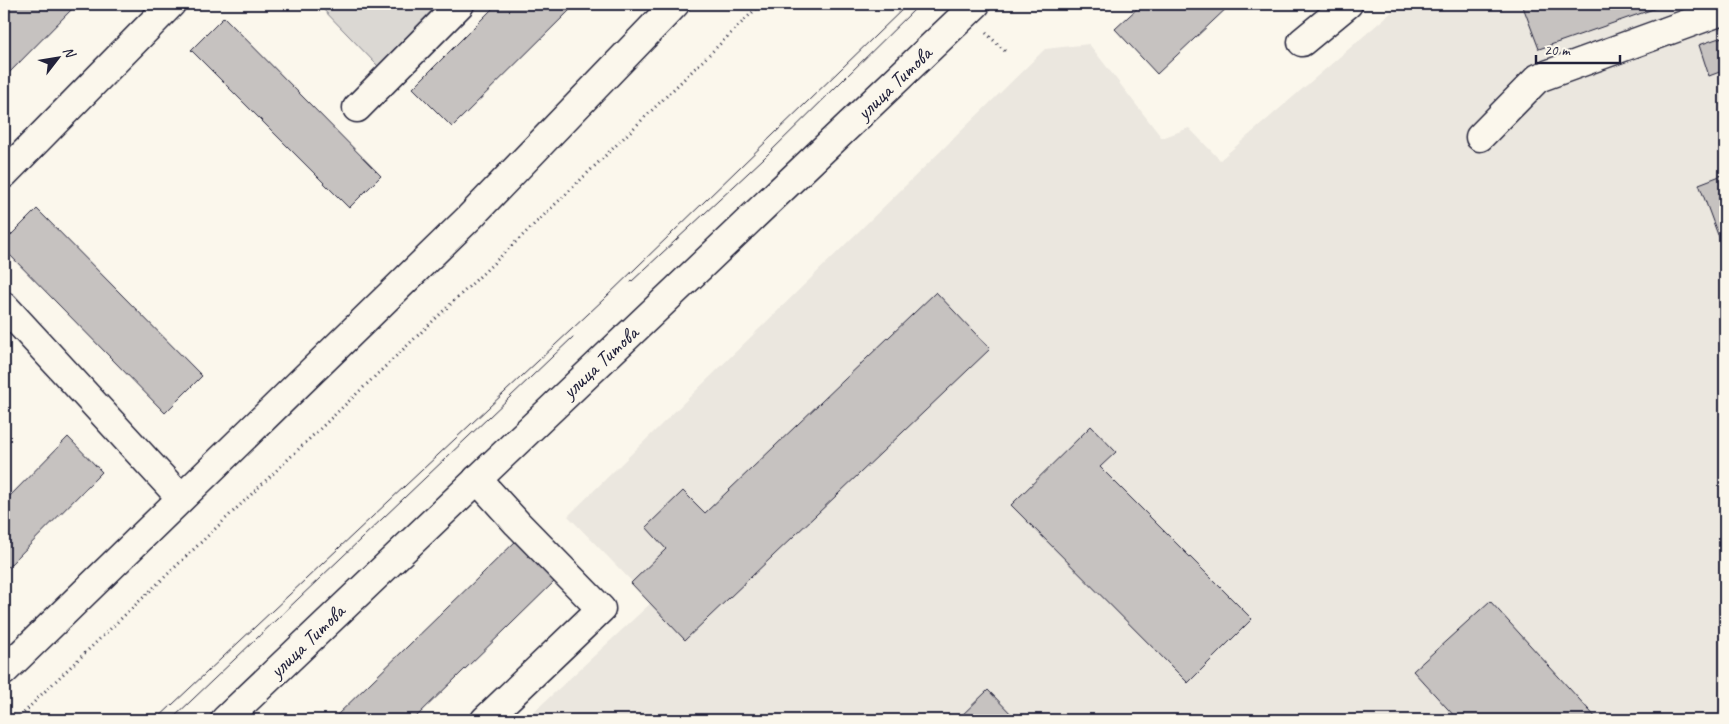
<svg xmlns="http://www.w3.org/2000/svg" width="1729" height="724" font-family="Caveat,sans-serif">
	<style>
		.built { fill: #ebe7df }
		.green { fill: #dbd8d3; stroke: #7e7d87 }
		.building { fill: #c6c2c0; stroke: #22223b }
		.lines { fill: none; stroke-linecap: round; stroke-linejoin: round }
		.minor-casing { stroke: #22223b; stroke-width: 31 }
		.major-casing { stroke: #22223b; stroke-width: 31 }
		.path { stroke: #22223b; stroke-width: 3; stroke-dasharray: 1 4; stroke-linecap: butt }
		.minor { stroke: #fbf7ec; stroke-width: 28 }
		.major { stroke: #fbf7ec; stroke-width: 28 }
		.tram { stroke: #22223b; stroke-width: 1 }
		.labels { text-anchor: middle; dominant-baseline: central; stroke-width: 5; stroke-linejoin: round; paint-order: stroke }
		.street-label { font-size: 21px; fill: #22223b; stroke: #fbf7ec }
	</style>
	<rect width="100%" height="100%" fill="#fbf7ec"/>
	<filter id="ink" filterUnits="userSpaceOnUse"><feTurbulence type="fractalNoise" baseFrequency=".02" numOctaves="2"/><feDisplacementMap in="SourceGraphic" scale="10" xChannelSelector="R" yChannelSelector="G"/><feConvolveMatrix kernelMatrix="1 2 1 2 8 2 1 2 1" color-interpolation-filters="sRGB"/></filter>
	<g filter="url(#ink)">
		<path class="built" d="M1401 4H1725V720H525L652 602 568 516 1045 49 1089 44 1162 138 1189 128 1220 160Z"/>
		<path class="green" d="M318 4H438L378 66Z"/>
		<g class="building">
			<path d="M4 4H77L4 78Z"/>
			<path d="M497 4H576L452 127 413 88Z"/>
			<path d="M1142 4H1231L1157 74 1115 29Z"/>
			<path d="M1522 4H1658L1659 7 1539 49Z"/>
			<path d="M224 17 381 176 349 208 191 50Z"/>
			<path d="M1725 36V70L1709 76 1699 45Z"/>
			<path d="M1725 174V233L1718 235 1699 184Z"/>
			<path d="M37 209 202 376 165 413 4 249V242Z"/>
			<path d="M936 292 990 349 685 640 631 583 666 549 646 527 683 491 705 513Z"/>
			<path d="M1091 426 1116 452 1100 467 1252 619 1188 683 1011 505Z"/>
			<path d="M68 437 102 472 4 571V502Z"/>
			<path d="M520 537 559 577 413 720H332Z"/>
			<path d="M1490 601 1598 720H1458L1413 671Z"/>
			<path d="M988 690 1017 720H957Z"/>
		</g>
		<g class="lines">
			<g class="minor-casing">
				<g id="minor">
					<path d="M1302 42 1348 4"/>
					<path d="M357 108 460 4"/>
					<path d="M1480 137 1538 78 1725 10"/>
					<path d="M4 174 171 4"/>
					<path d="M4 306 180 497"/>
					<path d="M477 479 517 523 601 609 485 720"/>
					<path d="M4 671 469 218 675 4"/>
				</g>
			</g>
			<g class="major-casing">
				<path id="major" d="M225 720 976 4"/>
			</g>
			<g class="path">
				<path d="M829 4 850 6"/>
				<path d="M986 33 1006 52"/>
				<path d="M17 720 41 695 564 196 761 4"/>
			</g>
			<use href="#minor" class="minor"/>
			<use href="#major" class="major"/>
			<g class="tram">
				<path d="M631 282 763 159 920 4"/>
				<path d="M156 720 604 299 908 4"/>
				<path d="M171 720 573 337"/>
			</g>
		</g>
	</g>
	<g class="labels">
		<g class="street-label">
			<text transform="translate(894 83) rotate(-44)">улица Титова</text>
			<text transform="translate(600 362) rotate(-43)">улица Титова</text>
			<text transform="translate(307 641) rotate(-44)">улица Титова</text>
		</g>
	</g>
	<rect width="1729" height="724" fill="none" stroke="#fbf7ec" stroke-width="20"/>
	<rect x="10" y="10" width="1709" height="704" fill="none" stroke="#22223b" stroke-width="2" filter="url(#ink)"/>
	<g transform="translate(58 58) rotate(59)" stroke="#fbf7ec" stroke-width="4" paint-order="stroke">
	<path d="M0-4L9 19L0 12L-9 19Z" fill="#22223b"/>
	<text y="-8" font-size="14" font-weight="bold" text-anchor="middle" fill="#22223b">N</text>
	</g>
	<path d="M1536 55v8h84v-8" fill="none" stroke="#22223b" stroke-width="2.5"/>
	<text x="1544" y="55" font-size="15" fill="#22223b" stroke="#fbf7ec" stroke-width="4" paint-order="stroke">20 m</text>
</svg>
